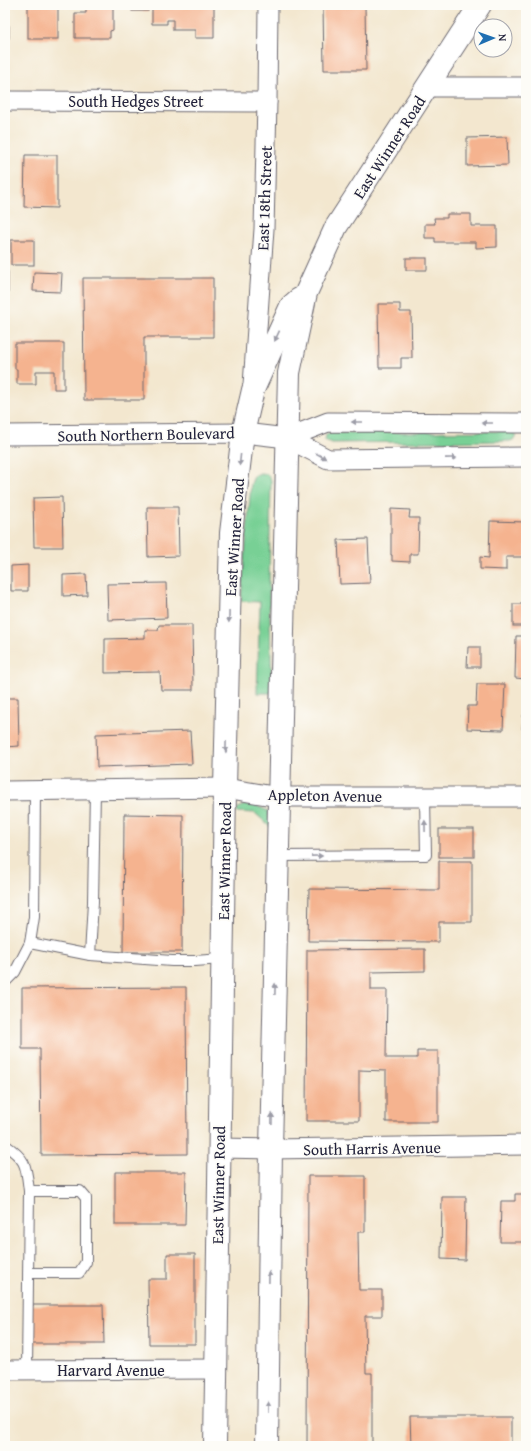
<svg xmlns="http://www.w3.org/2000/svg" width="531" height="1451" font-family="'Gentium Book Plus',serif">
	<style>
		.green { fill: #78d095; stroke: #4d7968 }
		.building { fill: #f5b38f }
		.lines { fill: none; stroke-linecap: round; stroke-linejoin: round }
		.service-casing { stroke: #6b676f; stroke-width: 12 }
		.minor-casing { stroke: #6b676f; stroke-width: 21 }
		.tertiary-casing { stroke: #6b676f; stroke-width: 24 }
		.service { stroke: #fff; stroke-width: 10 }
		.minor { stroke: #fff; stroke-width: 19 }
		.tertiary { stroke: #fff; stroke-width: 22 }
		.oneway { fill: #9c9ca7 }
		.labels { text-anchor: middle; dominant-baseline: central; stroke-width: 3.5; stroke-linejoin: round; paint-order: stroke }
		.street-label { font-size: 16px; fill: #22223b; stroke: #fdfcf7 }
	</style>
	<rect width="100%" height="100%" fill="#fdfcf7"/>
	<filter id="ink" filterUnits="userSpaceOnUse"><feTurbulence type="fractalNoise" baseFrequency=".025" numOctaves="2"/><feDisplacementMap in="SourceGraphic" scale="8" xChannelSelector="R" yChannelSelector="G"/><feConvolveMatrix kernelMatrix="1 2 1 2 8 2 1 2 1" color-interpolation-filters="sRGB"/></filter>
	<filter id="wash" filterUnits="userSpaceOnUse"><feTurbulence type="fractalNoise" baseFrequency=".012" numOctaves="4" result="noise"/><feDisplacementMap in="SourceGraphic" scale="16" xChannelSelector="R" yChannelSelector="G"/><feGaussianBlur stdDeviation="0.9" result="paint"/><feColorMatrix in="noise" values="0 0 0 0 0 0 0 0 0 0 0 0 0 0 0 0 0 1.4 0 .05"/><feComposite in="paint" operator="in"/></filter>
	<g filter="url(#wash)">
		<rect width="100%" height="100%" fill="#f3e7cf"/>
		<g class="green">
			<path d="M511 431 516 435 513 440 510 441 331 443 325 440 326 435 331 433Z"/>
			<path d="M260 473 267 474 271 480 269 586 272 693H257L260 602 241 601 251 484 254 476Z"/>
			<path d="M244 805H255L268 811 272 828 255 813 236 812 238 808Z"/>
		</g>
		<g id="blocks">
			<g class="building">
				<rect x="28" y="5" width="30" height="34"/>
				<path d="M86 5H113V30L110 31V38H75V13H86Z"/>
				<rect x="132" y="5" width="16" height="6"/>
				<path d="M152 5H214V38H195V30H173V20H167V24H152Z"/>
				<path d="M323 5H365L366 70H324Z"/>
				<rect x="5" y="26" width="4" height="12"/>
				<path d="M507 137 508 165 467 166V138Z"/>
				<path d="M25 155H57V208L24 207Z"/>
				<path d="M447 214H471V226H497V247L476 248V242H435V238H425V224H435L434 218H447Z"/>
				<rect x="11" y="240" width="23" height="25"/>
				<rect x="406" y="258" width="21" height="12"/>
				<rect x="5" y="272" width="3" height="22"/>
				<path d="M34 272 62 273 61 292 33 291Z"/>
				<path d="M83 278H213V337H144V400H84Z"/>
				<path d="M378 304H400V312H411L412 358H401V368H379Z"/>
				<path d="M15 343H64V389H54V371H36V384H17V369H15Z"/>
				<path d="M62 497 63 547H34L33 498Z"/>
				<path d="M147 507H178L179 556 148 557Z"/>
				<path d="M391 509 410 510 409 518H419L418 554H410V562L392 561V555H391Z"/>
				<path d="M490 521 526 522V557H506V570L480 569V557L489 558Z"/>
				<path d="M368 539 370 583 340 584 338 540Z"/>
				<path d="M28 565V591H11V566Z"/>
				<path d="M86 574 87 595 63 596V575Z"/>
				<path d="M166 583 167 618 108 620 107 584Z"/>
				<rect x="513" y="604" width="13" height="22"/>
				<path d="M159 625H192L193 690H161L160 672 105 673V639L145 638V630H158Z"/>
				<path d="M516 636H526V679L515 678Z"/>
				<path d="M468 647H480V667H467Z"/>
				<path d="M477 684H505L503 730 467 729 468 706H476Z"/>
				<path d="M5 698H18L19 746 5 747Z"/>
				<path d="M523 715H526V729H522Z"/>
				<path d="M190 731 192 764 97 767 96 734Z"/>
				<path d="M124 814 183 815 182 952H123Z"/>
				<rect x="439" y="829" width="35" height="28"/>
				<path d="M439 861H472V922H439V942L308 941 309 889 439 890Z"/>
				<path d="M425 949V971L371 972V990H387L386 1058H417V1051H438V1122H386V1071L359 1070V1121H306L307 950Z"/>
				<path d="M186 987 187 1154 41 1155 40 1049H22V988Z"/>
				<path d="M115 1172H186L185 1225H115Z"/>
				<path d="M308 1176H365V1232H358L359 1290H382V1316H365L366 1373H372V1446H307Z"/>
				<path d="M515 1194H526V1242H500L501 1201H515Z"/>
				<path d="M442 1197H466L465 1260 441 1259Z"/>
				<path d="M167 1254H195V1344H149L148 1279H167Z"/>
				<path d="M30 1305H103L104 1344H30Z"/>
				<path d="M410 1417H511V1446H411Z"/>
			</g>
		</g>
	</g>
	<g filter="url(#ink)">
		<use href="#blocks" fill-opacity="0" stroke="#6b676f" stroke-width="1"/>
		<g class="lines">
			<g class="service-casing">
				<g id="service">
					<path d="M278 856 426 855 425 797"/>
					<path d="M30 943 90 955 172 961H195L222 959"/>
					<path d="M90 955 93 902 95 790"/>
					<path d="M5 982 15 972 30 943 34 917 35 791"/>
					<path d="M5 1145C27 1160 26 1166 29 1191"/>
					<path d="M27 1370 29 1191H80L86 1198V1262L79 1273H28"/>
				</g>
			</g>
			<g class="minor-casing">
				<g id="minor">
					<path d="M427 87H526"/>
					<path d="M5 101 267 102"/>
					<path d="M253 385 264 229 267 102 268 5"/>
					<path d="M5 435 243 433 287 438 328 459 526 457"/>
					<path d="M287 438 328 422 526 423"/>
					<path d="M5 791 225 788 279 797H526"/>
					<path d="M219 1148 271 1149 526 1145"/>
					<path d="M5 1370 217 1369"/>
				</g>
			</g>
			<g class="tertiary-casing">
				<g id="tertiary">
					<path d="M215 1446 225 788 231 533 243 433 253 390 291 306 299 299"/>
					<path d="M267 1446 271 1149 289 373 306 293 336 227 480 5"/>
				</g>
			</g>
			<use href="#service" class="service"/>
			<use href="#minor" class="minor"/>
			<use href="#tertiary" class="tertiary"/>
		</g>
		<defs><path id="oneway-solid" d="M-6-.8H1V-3.2L6.5 0L1 3.2V.8H-6Z"/></defs>
		<g class="oneway">
			<use href="#oneway-solid" transform="translate(277 336) rotate(115)"/>
			<use href="#oneway-solid" transform="translate(357 422) rotate(-180)"/>
			<use href="#oneway-solid" transform="translate(487 423) rotate(-180)"/>
			<use href="#oneway-solid" transform="translate(321 456) rotate(29)"/>
			<use href="#oneway-solid" transform="translate(451 458) rotate(-1)"/>
			<use href="#oneway-solid" transform="translate(240 460) rotate(96)"/>
			<use href="#oneway-solid" transform="translate(229 617) rotate(91)"/>
			<use href="#oneway-solid" transform="translate(226 747) rotate(91)"/>
			<use href="#oneway-solid" transform="translate(425 826) rotate(-91)"/>
			<use href="#oneway-solid" transform="translate(317 856) rotate(-1)"/>
			<use href="#oneway-solid" transform="translate(275 989) rotate(-89)"/>
			<use href="#oneway-solid" transform="translate(272 1119) rotate(-89)"/>
			<use href="#oneway-solid" transform="translate(269 1277) rotate(-89)"/>
			<use href="#oneway-solid" transform="translate(268 1407) rotate(-89)"/>
		</g>
	</g>
	<g class="labels">
		<g class="street-label">
			<text x="136" y="101">South Hedges Street</text>
			<text transform="translate(389 147) rotate(-57)">East Winner Road</text>
			<text transform="translate(264 198) rotate(-88)">East 18th Street</text>
			<text transform="translate(146 434) rotate(-1)">South Northern Boulevard</text>
			<text transform="translate(234 537) rotate(-86)">East Winner Road</text>
			<text transform="translate(325 795) rotate(1)">Appleton Avenue</text>
			<text transform="translate(224 861) rotate(-89)">East Winner Road</text>
			<text transform="translate(372 1148) rotate(-1)">South Harris Avenue</text>
			<text transform="translate(218 1185) rotate(-89)">East Winner Road</text>
			<text x="111" y="1370">Harvard Avenue</text>
		</g>
	</g>
	<rect width="531" height="1451" fill="none" stroke="#fdfcf7" stroke-width="20"/>
	<g transform="translate(493 38) rotate(88)"><circle r="19" fill="#fdfcf7" stroke="#a5a5ac"/>
	<path d="M0-3L7 15L0 10L-7 15Z" fill="#1f6fb2"/>
	<text y="-6" font-size="11" font-weight="bold" text-anchor="middle" fill="#22223b">N</text>
	</g>
</svg>
